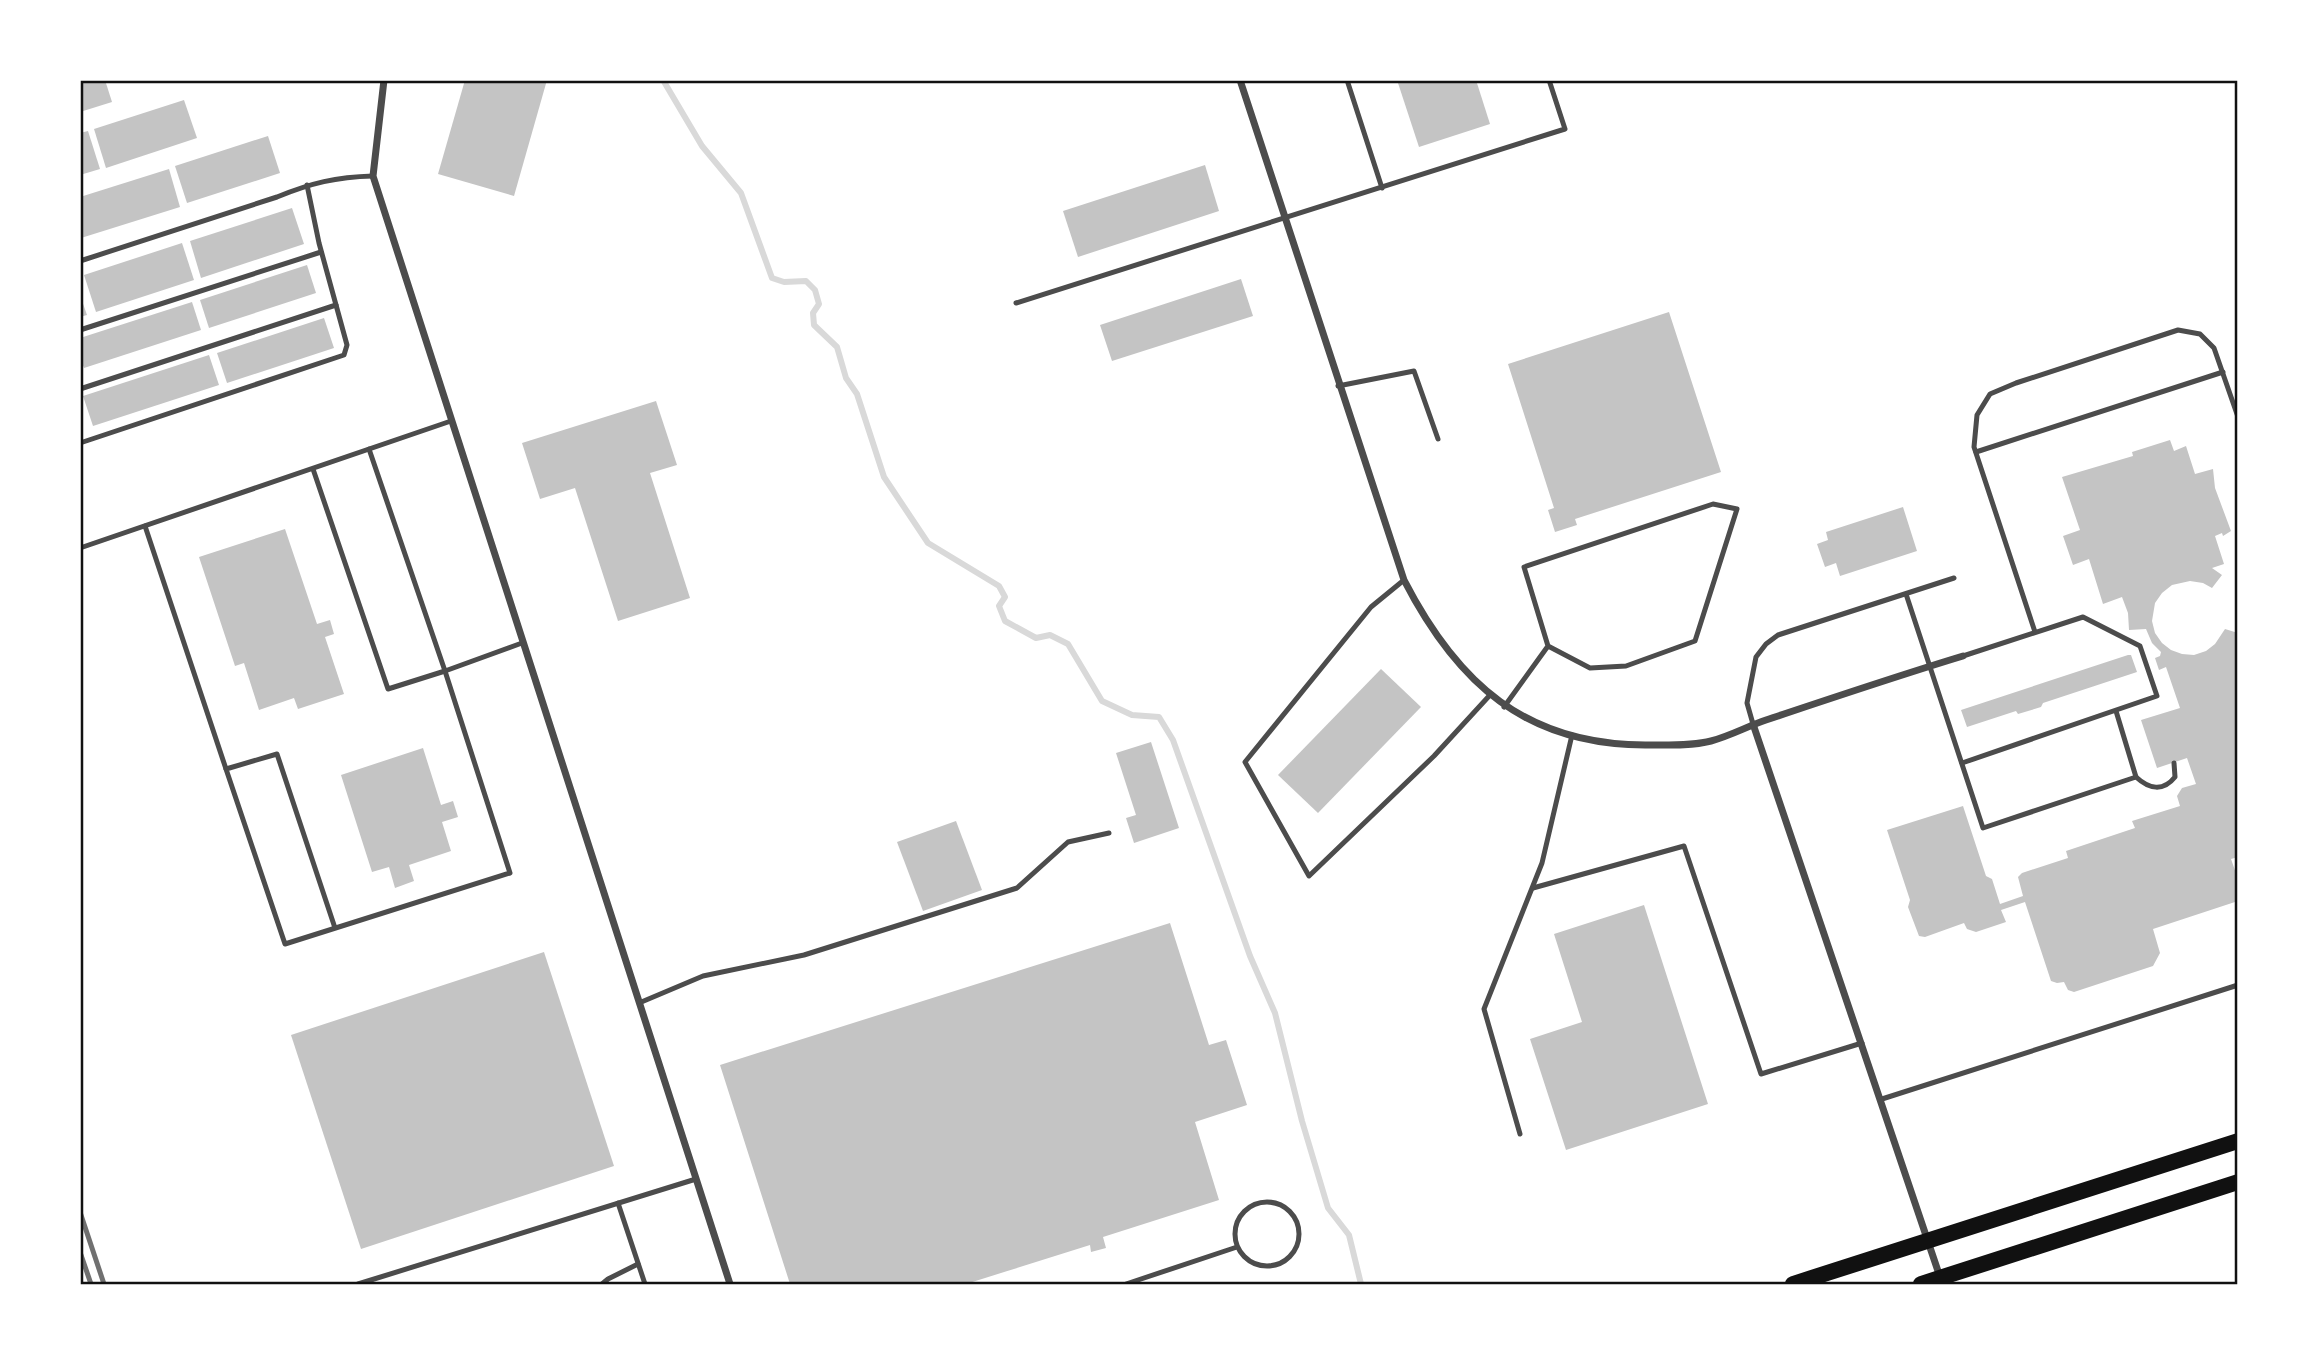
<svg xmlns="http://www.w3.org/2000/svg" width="2318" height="1365" font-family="Karla,sans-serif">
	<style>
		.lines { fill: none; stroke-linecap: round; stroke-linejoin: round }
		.stream { stroke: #d9d9d9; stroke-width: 6 }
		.building { fill: #c4c4c4 }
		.service { stroke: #4c4c4c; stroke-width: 5 }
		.minor { stroke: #4c4c4c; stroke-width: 7 }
		.primary { stroke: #111; stroke-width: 16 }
		.rail { stroke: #707070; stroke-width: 5 }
		.neatline { fill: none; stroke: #111; stroke-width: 2.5 }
	</style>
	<rect width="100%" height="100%" fill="#fff"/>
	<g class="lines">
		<path class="stream" d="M663 80 702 146 741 193 772 278 784 282 806 281 815 290 819 304 813 313 814 325 837 347 846 378 857 394 884 477 928 543 999 586 1005 597 999 606 1005 621 1036 638 1050 635 1068 644 1102 701 1132 715 1159 717 1173 740 1250 956 1275 1013 1302 1121 1328 1208 1349 1235 1361 1284"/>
	</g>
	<g class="building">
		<path d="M80 80H105L112 102 80 112Z"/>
		<path d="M465 80H547L514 196 438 174Z"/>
		<path d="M1397 80H1476L1490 124 1419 147Z"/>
		<path d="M184 100 197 138 106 168 94 129Z"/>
		<path d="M88 131 100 169 80 175V133Z"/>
		<path d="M268 136 280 173 187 203 175 166Z"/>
		<path d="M1205 165 1219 211 1078 257 1063 211Z"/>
		<path d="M169 169 180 207 81 238 80 197Z"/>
		<path d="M292 208 304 244 201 278 190 241Z"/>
		<path d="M182 243 194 280 96 312 84 275Z"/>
		<path d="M307 265 316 293 209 328 200 300Z"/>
		<path d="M1241 279 1253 316 1112 361 1100 325Z"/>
		<path d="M80 295 87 315 80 317Z"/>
		<path d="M192 302 201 330 84 368 80 358V338Z"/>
		<path d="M1669 312 1721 472 1575 519 1577 525 1555 532 1548 510 1554 508 1508 364Z"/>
		<path d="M324 318 334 348 227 383 217 353Z"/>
		<path d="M209 355 219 385 93 426 83 396Z"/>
		<path d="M656 401 677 465 650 473 690 598 618 621 575 488 540 499 522 443Z"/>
		<path d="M2170 440 2174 451 2186 446 2195 474 2213 469 2215 488 2231 531 2223 536 2222 533 2215 536 2224 564 2212 568 2222 575 2212 588 2203 583 2190 581 2172 585 2162 593 2155 603 2152 621 2155 633 2162 643 2171 650 2182 654 2194 655 2206 651 2215 644 2225 629 2238 633V857L2231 859 2238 879V901L2153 929 2160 953 2153 966 2074 992 2068 990 2064 982 2057 983 2051 981 2025 902 2001 910 2006 922 1976 932 1967 929 1964 923 1925 937 1919 936 1908 907 1910 900 1887 830 1963 806 1986 876 1992 879 2000 904 2023 896 2018 877 2022 873 2068 858 2066 851 2135 828 2132 821 2180 806 2177 796 2182 788 2196 784 2187 758 2157 768 2141 720 2180 708 2166 667 2159 670 2155 658 2160 656 2161 652 2152 643 2146 629 2129 630 2128 613 2122 597 2103 604 2089 559 2073 565 2063 536 2080 530 2062 477 2133 456 2132 452Z"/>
		<path d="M1903 507 1917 551 1840 576 1836 563 1825 567 1817 544 1828 540 1826 532Z"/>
		<path d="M285 529 317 624 330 620 334 634 325 637 344 694 298 709 294 698 259 710 244 663 235 666 199 557Z"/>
		<path d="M2128 655H2131L2137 672 2043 703 2041 707 2018 714 2016 711 1967 727 1961 710Z"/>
		<path d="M1381 669 1421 707 1318 813 1278 775Z"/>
		<path d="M1151 742 1179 828 1134 843 1126 818 1136 815 1116 753Z"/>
		<path d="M423 748 441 805 453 801 458 817 442 822 451 851 409 865 414 881 395 888 389 867 372 872 341 775Z"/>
		<path d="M956 821 982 890 923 911 897 842Z"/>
		<path d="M1644 905 1708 1104 1566 1150 1530 1039 1582 1022 1554 934Z"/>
		<path d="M1170 923 1209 1045 1226 1040 1247 1105 1195 1122 1219 1200 1103 1237 1106 1248 1091 1252 1090 1245 966 1284H790L720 1065Z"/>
		<path d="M544 952 614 1166 361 1249 291 1035Z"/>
	</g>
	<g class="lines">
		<g class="service">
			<path d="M1347 80 1382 188"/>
			<path d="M80 261 277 197C311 183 336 177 373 176"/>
			<path d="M1016 303 1565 129 1549 80"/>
			<path d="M80 330 321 252"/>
			<path d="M1338 386 1414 371 1438 439"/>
			<path d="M80 389 336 305"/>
			<path d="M80 443 344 355 347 345 319 243 307 185"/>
			<path d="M369 449 445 671 522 643"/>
			<path d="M1976 452 2223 372"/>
			<path d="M313 469 388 689 445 671 510 873 285 944 226 769 277 754 335 928"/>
			<path d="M145 526 226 769"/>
			<path d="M80 548 451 421"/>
			<path d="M1404 580 1371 607 1245 762 1309 876 1434 756 1490 695"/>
			<path d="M1906 594 1983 828 2136 777C2149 789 2163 792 2175 777L2174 763"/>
			<path d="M2035 632 1974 447 1977 415 1990 394 2016 383 2178 330 2200 334 2214 348 2238 417"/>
			<path d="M1504 707 1548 646 1590 668 1626 666 1695 641 1737 509 1713 504 1524 567 1548 646"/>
			<path d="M2116 711 2136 777"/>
			<path d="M1753 724 1747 703 1756 657 1766 644 1778 635 1954 578"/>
			<path d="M1962 763 2157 696 2140 646 2083 617 1963 656"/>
			<path d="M1533 888 1684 846 1761 1074 1862 1043"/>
			<path d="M639 1003 703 976 804 955 1017 888 1068 842 1109 833"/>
			<path d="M1882 1099 2238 985"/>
			<path d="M1520 1134 1484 1009 1542 863 1572 735"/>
			<circle cx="1267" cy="1234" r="32"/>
			<path d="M618 1203 645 1284"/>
			<path d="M358 1284 696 1179"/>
			<path d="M602 1284 608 1279 638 1264"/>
			<path d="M1126 1284 1237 1247"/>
		</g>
		<g class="minor">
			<path d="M384 80 373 176 730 1284"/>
			<path d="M1240 80 1404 580C1457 683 1526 746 1648 745 1668 745 1691 746 1711 741 1730 736 1748 726 1766 720 1832 698 1897 676 1963 656"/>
			<path d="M1753 724 1940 1277"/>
		</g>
		<g class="primary">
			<path d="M1793 1284 2238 1141"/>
			<path d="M1921 1284 2238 1182"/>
		</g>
		<g class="rail">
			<path d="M80 1212 104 1284"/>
			<path d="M80 1252 91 1284"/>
		</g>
	</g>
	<rect width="2318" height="1365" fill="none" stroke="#ffffff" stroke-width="164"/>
	<rect x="82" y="82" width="2154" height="1201" class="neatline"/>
</svg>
